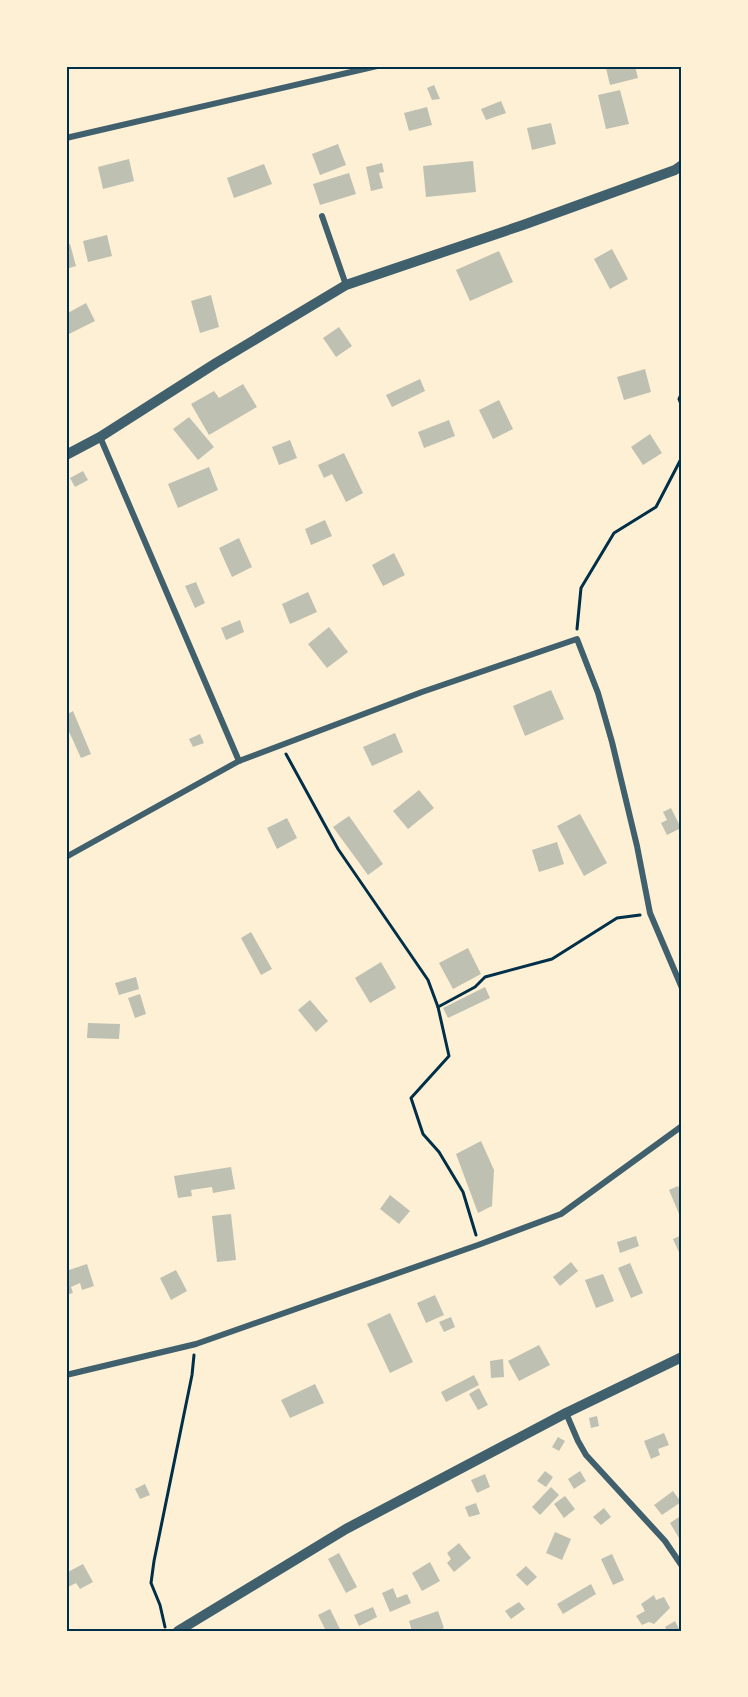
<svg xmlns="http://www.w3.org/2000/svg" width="748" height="1697" font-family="Figtree,sans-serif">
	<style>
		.building { fill: #bec0b2 }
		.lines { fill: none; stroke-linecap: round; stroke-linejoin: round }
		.path { stroke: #003049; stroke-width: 3 }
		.minor { stroke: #3f606c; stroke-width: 6 }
		.tertiary { stroke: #3f606c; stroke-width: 10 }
		.neatline { fill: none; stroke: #003049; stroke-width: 2 }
	</style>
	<rect width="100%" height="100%" fill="#fdf0d5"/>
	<g class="building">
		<path d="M616 66H635L638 78 610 85 606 68Z"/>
		<path d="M434 85 440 99 432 100 427 88Z"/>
		<path d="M620 90 629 124 606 129 598 95Z"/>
		<path d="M501 101 506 113 486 120 481 109Z"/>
		<path d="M427 107 432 125 409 131 404 113Z"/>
		<path d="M551 123 556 144 532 150 527 128Z"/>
		<path d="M338 144 346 165 320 175 312 154Z"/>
		<path d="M129 159 134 181 103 189 98 167Z"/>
		<path d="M473 161 476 192 426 197 423 166Z"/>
		<path d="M382 163 384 172 379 173 383 188 371 191 366 167Z"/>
		<path d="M264 164 272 184 234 198 227 178Z"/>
		<path d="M349 173 356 194 320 205 313 184Z"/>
		<path d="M107 235 112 256 88 262 83 241Z"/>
		<path d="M70 244 76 266 66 269V245Z"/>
		<path d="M612 249 628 279 610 289 594 259Z"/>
		<path d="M499 251 513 282 470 301 456 270Z"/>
		<path d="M211 295 219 327 200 333 191 301Z"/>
		<path d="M86 303 95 321 67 335 66 314Z"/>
		<path d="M339 327 352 346 336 357 323 338Z"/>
		<path d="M645 369 651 392 624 400 617 377Z"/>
		<path d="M420 379 425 391 392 407 386 395Z"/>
		<path d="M243 384 257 407 209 435 191 404 214 391 219 398Z"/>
		<path d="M499 400 513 429 493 439 479 410Z"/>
		<path d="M189 417 214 447 198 460 173 429Z"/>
		<path d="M449 420 455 436 424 448 418 432Z"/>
		<path d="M650 434 662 453 643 465 631 447Z"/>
		<path d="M290 440 297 458 279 465 272 447Z"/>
		<path d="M344 453 363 493 346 502 332 474 324 478 318 465Z"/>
		<path d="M209 467 218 490 178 508 168 484Z"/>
		<path d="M83 471 88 480 75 487 70 478Z"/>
		<path d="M325 520 332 536 311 545 305 529Z"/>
		<path d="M239 538 252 567 232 577 219 548Z"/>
		<path d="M394 553 405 575 383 586 372 565Z"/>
		<path d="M196 582 205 603 195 608 185 586Z"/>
		<path d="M308 592 317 612 290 624 282 604Z"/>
		<path d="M240 620 244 632 226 640 221 628Z"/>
		<path d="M329 627 348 652 327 668 308 644Z"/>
		<path d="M551 690 564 719 525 736 513 706Z"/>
		<path d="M73 711 91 754 81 758 66 725V715Z"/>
		<path d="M395 733 403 752 372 766 363 747Z"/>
		<path d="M200 734 204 743 193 747 189 739Z"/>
		<path d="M419 790 434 808 408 829 393 811Z"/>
		<path d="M671 808 681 828 667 835 661 823 667 820 663 812Z"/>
		<path d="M580 814 607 863 584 876 557 826Z"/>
		<path d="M349 816 383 864 368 875 333 827Z"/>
		<path d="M287 818 297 838 277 849 267 828Z"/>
		<path d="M557 842 564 864 539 872 532 850Z"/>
		<path d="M251 932 272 969 261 975 241 938Z"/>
		<path d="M468 948 481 974 453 989 439 963Z"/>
		<path d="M381 962 396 988 370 1003 355 978Z"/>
		<path d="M136 977 139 989 119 995 115 983Z"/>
		<path d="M485 987 490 998 448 1018 443 1008Z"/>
		<path d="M140 994 146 1014 135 1018 128 998Z"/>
		<path d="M310 1000 328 1021 316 1032 298 1010Z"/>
		<path d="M88 1023 120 1024 119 1039 87 1038Z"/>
		<path d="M481 1141 494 1170 492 1206 478 1213 456 1154Z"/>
		<path d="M231 1167 235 1189 213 1193 212 1187 191 1190 192 1196 178 1198 174 1176Z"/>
		<path d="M678 1186 682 1196V1221L669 1190Z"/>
		<path d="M390 1195 410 1211 399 1224 380 1209Z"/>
		<path d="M231 1214 236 1260 217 1262 212 1216Z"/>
		<path d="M682 1235V1259L673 1239Z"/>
		<path d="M636 1236 639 1246 620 1253 617 1242Z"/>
		<path d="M571 1262 578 1271 560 1286 553 1277Z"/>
		<path d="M630 1263 643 1293 631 1298 618 1268Z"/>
		<path d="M87 1264 94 1286 82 1290 80 1283 71 1287 73 1293 66 1295V1271Z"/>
		<path d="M176 1270 187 1291 171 1300 160 1278Z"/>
		<path d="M603 1274 614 1301 596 1308 585 1280Z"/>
		<path d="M435 1295 444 1315 426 1323 417 1303Z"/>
		<path d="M390 1313 413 1362 390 1373 367 1324Z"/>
		<path d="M451 1317 455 1327 444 1332 439 1322Z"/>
		<path d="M539 1345 550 1365 519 1381 508 1361Z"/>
		<path d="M503 1359 504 1377 491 1378 490 1361Z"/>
		<path d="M474 1375 479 1385 446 1402 441 1392Z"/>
		<path d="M315 1384 324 1403 290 1418 281 1400Z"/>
		<path d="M479 1388 488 1405 478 1410 469 1394Z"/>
		<path d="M597 1416 599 1426 591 1428 589 1418Z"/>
		<path d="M664 1433 669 1445 658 1449 660 1455 651 1459 644 1441Z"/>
		<path d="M558 1437 565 1441 559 1451 552 1447Z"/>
		<path d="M545 1471 553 1477 546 1487 537 1481Z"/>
		<path d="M580 1471 586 1481 574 1489 568 1479Z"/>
		<path d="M485 1474 490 1487 477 1493 471 1480Z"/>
		<path d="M145 1484 150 1495 140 1499 135 1489Z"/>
		<path d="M551 1487 559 1495 540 1515 532 1507Z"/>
		<path d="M673 1491 681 1502 662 1515 654 1505Z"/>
		<path d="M565 1496 575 1509 564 1518 554 1504Z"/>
		<path d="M476 1503 480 1514 469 1517 465 1507Z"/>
		<path d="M604 1508 611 1517 601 1525 593 1517Z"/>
		<path d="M679 1517 682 1521V1543L670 1523Z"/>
		<path d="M555 1532 571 1539 562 1560 546 1553Z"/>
		<path d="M459 1543 471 1558 454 1572 447 1563 451 1559 447 1553Z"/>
		<path d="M339 1553 357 1587 346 1593 328 1559Z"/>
		<path d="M612 1554 624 1580 613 1585 601 1559Z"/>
		<path d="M430 1562 440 1581 422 1591 412 1573Z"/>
		<path d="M83 1564 93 1582 80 1589 76 1583 66 1588V1573Z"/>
		<path d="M526 1566 537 1577 527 1586 516 1575Z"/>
		<path d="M591 1584 596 1594 563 1614 557 1604Z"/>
		<path d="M393 1588 397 1598 407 1594 411 1603 390 1612 382 1593Z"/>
		<path d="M654 1595 656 1600 664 1597 670 1608 654 1624 649 1622 642 1625 636 1616 645 1611 641 1604Z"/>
		<path d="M519 1602 525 1609 511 1619 505 1611Z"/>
		<path d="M373 1607 377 1617 359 1626 354 1615Z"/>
		<path d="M330 1609 341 1631H326L318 1615Z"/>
		<path d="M438 1611 444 1628 436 1631H412L409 1621Z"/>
		<path d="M675 1621 680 1631H667L665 1627Z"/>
	</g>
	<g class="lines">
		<g class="path">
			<path d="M682 392 679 399 682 407"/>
			<path d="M577 629 581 588 614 533 656 507 682 457"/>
			<path d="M286 754 338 849 428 980 438 1007 449 1056 411 1098 423 1134 439 1152 463 1192 476 1235"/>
			<path d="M438 1007 475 987 485 977 552 959 617 918 640 915"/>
			<path d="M165 1627 160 1605 151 1583 154 1561 192 1375 194 1355"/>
		</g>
		<g class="minor">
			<path d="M66 138 377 66"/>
			<path d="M322 216 346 285"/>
			<path d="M100 437 239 761"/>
			<path d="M66 857 239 761 422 692 577 639 598 693 612 742 637 846 650 913 682 988"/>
			<path d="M66 1375 196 1344 478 1245 561 1214 682 1126"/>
			<path d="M566 1413 578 1441 586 1455 665 1541 682 1566"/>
		</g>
		<g class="tertiary">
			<path d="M66 455 100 437 216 363 346 285 523 225 675 170 682 165"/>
			<path d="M178 1631 346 1529 566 1413 682 1357"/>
		</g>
	</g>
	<rect width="748" height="1697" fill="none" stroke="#fdf0d5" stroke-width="135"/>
	<rect x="68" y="68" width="612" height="1562" class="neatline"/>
</svg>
